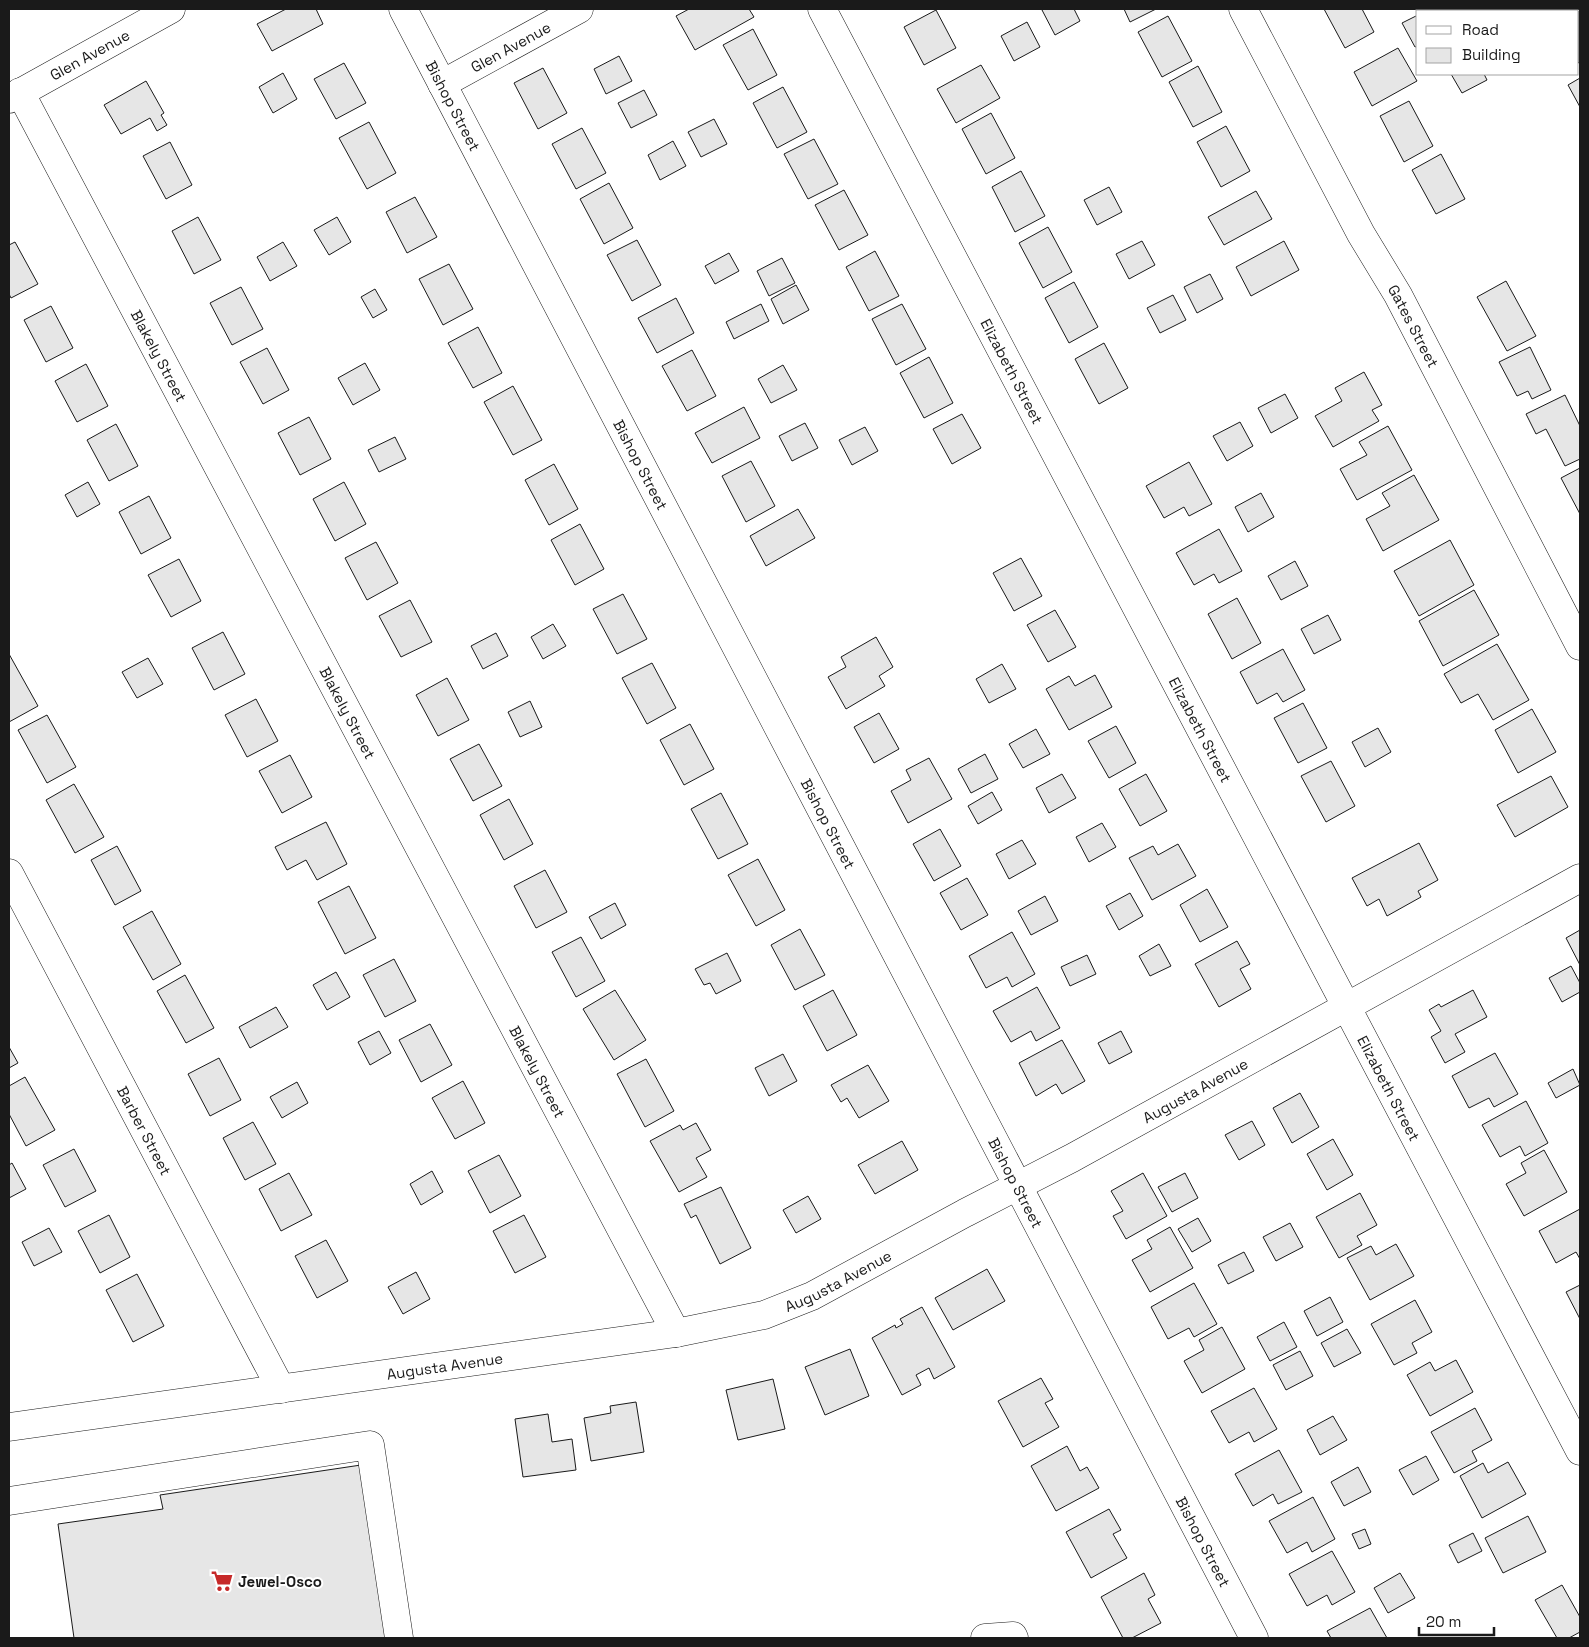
<svg xmlns="http://www.w3.org/2000/svg" width="1589" height="1647" font-family="'Space Grotesk',sans-serif">
	<style>
		.building { fill: #e6e6e6; stroke: #1a1a1a }
		.lines { fill: none; stroke-linecap: round; stroke-linejoin: round }
		.minor-casing { stroke: #1a1a1a; stroke-width: 29 }
		.minor { stroke: #fff; stroke-width: 28 }
		.labels { text-anchor: middle; dominant-baseline: central; stroke-width: 4; stroke-linejoin: round; paint-order: stroke }
		.street-label { font-size: 15px; fill: #1a1a1a; stroke: #fff }
		.poi-label { font-size: 15px; font-weight: bold; fill: #1a1a1a; stroke: #fff; text-anchor: start }
	</style>
	<rect width="100%" height="100%" fill="#fff"/>
	<g class="building">
		<path d="M286 9H316L323 24 272 51 257 24Z"/>
		<path d="M689 9H749L754 17 695 50 676 16Z"/>
		<path d="M1044 9H1074L1080 21 1055 35 1042 10Z"/>
		<path d="M1124 9H1156L1130 22Z"/>
		<path d="M1324 9H1362L1374 32 1345 48Z"/>
		<path d="M1523 9H1550L1546 11H1525Z"/>
		<path d="M1570 9H1580V62L1578 63V11H1566Z"/>
		<path d="M936 10 956 48 924 65 904 27Z"/>
		<path d="M1418 15V46L1415 47 1402 23Z"/>
		<path d="M1168 16 1192 61 1162 77 1138 32Z"/>
		<path d="M1027 22 1040 47 1014 61 1001 36Z"/>
		<path d="M753 29 777 75 748 90 723 45Z"/>
		<path d="M1398 48 1417 81 1372 106 1354 72Z"/>
		<path d="M619 56 632 81 606 94 594 69Z"/>
		<path d="M344 63 366 103 336 119 314 79Z"/>
		<path d="M981 65 1000 98 956 123 937 89Z"/>
		<path d="M1198 66 1222 112 1193 127 1169 82Z"/>
		<path d="M543 68 567 113 538 129 514 83Z"/>
		<path d="M283 73 297 99 273 113 259 87Z"/>
		<path d="M1451 74H1484L1487 80 1462 93Z"/>
		<path d="M1580 78V107L1568 85Z"/>
		<path d="M146 81 164 113 161 115 167 125 157 131 150 118 121 134 104 105Z"/>
		<path d="M783 87 807 132 777 148 753 103Z"/>
		<path d="M644 90 657 115 631 128 618 103Z"/>
		<path d="M1409 101 1433 146 1404 162 1380 116Z"/>
		<path d="M991 113 1015 158 986 174 962 129Z"/>
		<path d="M714 119 727 144 701 157 688 132Z"/>
		<path d="M369 122 396 173 367 189 339 138Z"/>
		<path d="M1226 126 1250 171 1221 187 1197 142Z"/>
		<path d="M582 128 606 173 576 189 552 144Z"/>
		<path d="M814 139 838 184 808 199 784 154Z"/>
		<path d="M673 141 686 166 660 180 648 155Z"/>
		<path d="M170 142 192 185 166 199 143 156Z"/>
		<path d="M1441 154 1465 199 1436 214 1412 170Z"/>
		<path d="M1021 171 1045 216 1015 232 992 187Z"/>
		<path d="M609 183 633 228 604 244 580 199Z"/>
		<path d="M1109 187 1122 212 1097 225 1084 200Z"/>
		<path d="M844 190 868 235 839 250 815 205Z"/>
		<path d="M1256 191 1272 219 1224 245 1208 217Z"/>
		<path d="M415 197 437 237 407 253 386 212Z"/>
		<path d="M198 217 221 260 194 274 172 231Z"/>
		<path d="M337 217 351 242 329 255 314 230Z"/>
		<path d="M1048 227 1072 272 1043 288 1019 243Z"/>
		<path d="M637 240 661 285 632 301 607 255Z"/>
		<path d="M1142 241 1155 265 1129 279 1116 254Z"/>
		<path d="M1284 241 1299 270 1251 296 1236 267Z"/>
		<path d="M15 242 38 284 11 298 9 294V245Z"/>
		<path d="M283 242 297 266 270 281 257 257Z"/>
		<path d="M875 251 899 296 869 311 846 267Z"/>
		<path d="M729 253 739 271 715 284 705 266Z"/>
		<path d="M782 258 795 283 769 296 757 271Z"/>
		<path d="M449 264 473 309 443 325 419 279Z"/>
		<path d="M1210 274 1223 299 1197 313 1184 287Z"/>
		<path d="M1506 281 1536 336 1507 351 1477 297Z"/>
		<path d="M1074 282 1098 327 1069 343 1045 298Z"/>
		<path d="M796 285 809 310 783 324 771 299Z"/>
		<path d="M241 287 263 329 232 345 210 303Z"/>
		<path d="M375 289 387 310 373 318 361 297Z"/>
		<path d="M1173 295 1186 320 1160 333 1147 308Z"/>
		<path d="M676 298 694 333 657 353 638 318Z"/>
		<path d="M761 304 769 321 734 339 726 322Z"/>
		<path d="M902 304 926 349 896 365 872 319Z"/>
		<path d="M51 306 73 348 46 362 24 320Z"/>
		<path d="M478 327 502 373 473 388 448 343Z"/>
		<path d="M1104 343 1128 388 1099 404 1075 359Z"/>
		<path d="M1530 347 1551 390 1532 399 1528 391 1517 396 1499 362Z"/>
		<path d="M267 348 289 390 263 404 240 362Z"/>
		<path d="M692 350 716 396 687 411 662 366Z"/>
		<path d="M929 357 953 403 924 418 900 373Z"/>
		<path d="M365 363 380 390 353 405 338 378Z"/>
		<path d="M86 364 108 406 77 422 55 381Z"/>
		<path d="M783 365 797 390 771 403 758 379Z"/>
		<path d="M1364 372 1382 405 1372 410 1379 421 1333 447 1315 416 1342 401 1335 388Z"/>
		<path d="M513 386 542 440 513 455 484 402Z"/>
		<path d="M1285 394 1298 418 1271 433 1258 408Z"/>
		<path d="M1565 395 1580 426V459L1565 466 1546 429 1536 434 1526 414Z"/>
		<path d="M744 407 760 438 712 463 695 433Z"/>
		<path d="M962 414 981 448 952 464 933 429Z"/>
		<path d="M309 417 331 459 300 475 278 433Z"/>
		<path d="M1240 422 1253 446 1227 461 1213 436Z"/>
		<path d="M805 423 818 448 792 461 779 436Z"/>
		<path d="M116 424 138 466 109 481 87 440Z"/>
		<path d="M1388 426 1412 470 1357 500 1340 469 1367 455 1359 442Z"/>
		<path d="M865 427 878 451 852 465 839 440Z"/>
		<path d="M395 437 406 459 379 472 368 450Z"/>
		<path d="M751 461 775 506 746 522 722 476Z"/>
		<path d="M1189 462 1212 504 1189 516 1184 507 1164 518 1146 486Z"/>
		<path d="M554 464 578 509 549 525 525 480Z"/>
		<path d="M1580 468V514L1561 478Z"/>
		<path d="M1414 475 1439 520 1383 551 1366 519 1390 506 1382 493Z"/>
		<path d="M88 482 100 504 77 517 65 495Z"/>
		<path d="M344 482 366 524 335 541 313 499Z"/>
		<path d="M1261 493 1274 517 1248 532 1235 507Z"/>
		<path d="M149 496 171 538 141 554 119 512Z"/>
		<path d="M798 509 815 538 766 566 750 536Z"/>
		<path d="M580 524 604 569 575 585 551 540Z"/>
		<path d="M1219 529 1242 571 1219 583 1214 574 1194 585 1176 553Z"/>
		<path d="M1450 540 1474 585 1419 616 1394 571Z"/>
		<path d="M376 542 398 583 367 600 345 558Z"/>
		<path d="M1021 558 1042 596 1014 611 993 573Z"/>
		<path d="M179 559 201 601 171 617 148 575Z"/>
		<path d="M1295 561 1308 586 1281 600 1268 576Z"/>
		<path d="M1474 590 1499 635 1443 666 1419 621Z"/>
		<path d="M623 594 647 639 617 654 593 609Z"/>
		<path d="M1237 598 1261 643 1232 659 1208 614Z"/>
		<path d="M410 600 432 642 401 657 379 616Z"/>
		<path d="M1055 610 1076 647 1048 662 1027 625Z"/>
		<path d="M1328 615 1341 640 1314 654 1301 629Z"/>
		<path d="M553 624 566 646 543 659 531 637Z"/>
		<path d="M223 632 245 674 214 690 192 648Z"/>
		<path d="M496 633 508 656 483 669 471 646Z"/>
		<path d="M876 637 893 667 879 676 885 686 846 709 828 677 846 667 841 657Z"/>
		<path d="M1497 644 1529 700 1493 720 1478 694 1461 703 1444 674Z"/>
		<path d="M1283 649 1305 690 1283 702 1277 693 1257 704 1240 672Z"/>
		<path d="M9 654 38 706 9 722Z"/>
		<path d="M148 658 163 684 137 698 122 672Z"/>
		<path d="M652 663 676 708 647 724 622 678Z"/>
		<path d="M1002 664 1016 689 989 703 976 679Z"/>
		<path d="M1095 675 1112 707 1069 730 1046 689 1069 676 1075 686Z"/>
		<path d="M447 678 469 720 438 736 416 695Z"/>
		<path d="M256 699 278 741 247 757 225 715Z"/>
		<path d="M530 701 542 727 520 737 508 712Z"/>
		<path d="M1303 703 1327 748 1298 763 1274 718Z"/>
		<path d="M1532 709 1556 752 1518 773 1495 730Z"/>
		<path d="M879 713 899 749 874 763 854 727Z"/>
		<path d="M47 715 76 767 47 783 18 730Z"/>
		<path d="M690 724 714 769 684 785 660 740Z"/>
		<path d="M1116 726 1136 763 1109 778 1088 741Z"/>
		<path d="M1378 728 1391 752 1365 767 1352 742Z"/>
		<path d="M1036 729 1050 754 1023 768 1009 744Z"/>
		<path d="M479 744 502 786 473 801 450 759Z"/>
		<path d="M985 754 998 779 971 793 958 769Z"/>
		<path d="M290 755 312 797 282 813 259 771Z"/>
		<path d="M929 758 952 799 908 823 891 791 911 780 906 770Z"/>
		<path d="M1331 761 1355 806 1326 822 1301 776Z"/>
		<path d="M1062 774 1076 798 1049 813 1036 788Z"/>
		<path d="M1146 774 1167 811 1140 826 1119 789Z"/>
		<path d="M1551 776 1568 807 1515 837 1497 805Z"/>
		<path d="M74 784 104 837 75 853 46 800Z"/>
		<path d="M992 792 1002 810 978 824 968 806Z"/>
		<path d="M721 793 748 844 718 859 691 809Z"/>
		<path d="M509 799 533 844 504 860 480 815Z"/>
		<path d="M326 822 347 864 317 880 306 860 287 870 275 847Z"/>
		<path d="M1102 823 1116 847 1089 862 1076 837Z"/>
		<path d="M940 829 961 866 934 881 913 844Z"/>
		<path d="M1022 840 1036 864 1009 879 996 854Z"/>
		<path d="M1419 843 1438 880 1418 891 1421 897 1387 916 1379 899 1367 906 1352 878Z"/>
		<path d="M1178 844 1196 876 1152 900 1129 858 1153 846 1158 855Z"/>
		<path d="M117 846 141 891 115 905 91 860Z"/>
		<path d="M758 859 785 910 756 926 728 875Z"/>
		<path d="M545 870 567 912 536 928 514 886Z"/>
		<path d="M967 878 988 915 961 930 940 893Z"/>
		<path d="M349 886 376 938 345 954 318 902Z"/>
		<path d="M1207 889 1228 927 1200 942 1180 905Z"/>
		<path d="M1130 893 1143 916 1119 930 1106 906Z"/>
		<path d="M1045 896 1058 921 1031 935 1018 911Z"/>
		<path d="M615 903 626 925 601 939 589 917Z"/>
		<path d="M152 911 181 964 153 980 123 927Z"/>
		<path d="M800 929 825 975 795 990 771 945Z"/>
		<path d="M1580 930V965L1566 938Z"/>
		<path d="M1012 932 1035 974 1012 987 1007 977 986 988 969 956Z"/>
		<path d="M581 937 605 981 576 997 552 952Z"/>
		<path d="M1237 941 1250 964 1240 969 1251 989 1219 1007 1195 964Z"/>
		<path d="M1159 944 1171 966 1150 976 1139 956Z"/>
		<path d="M727 953 741 981 716 994 710 983 704 985 695 969Z"/>
		<path d="M1087 955 1096 974 1070 986 1061 967Z"/>
		<path d="M394 959 416 1001 385 1017 363 975Z"/>
		<path d="M1571 966 1580 983V992L1562 1002 1549 978Z"/>
		<path d="M336 972 350 997 327 1010 313 985Z"/>
		<path d="M185 975 214 1028 186 1043 157 991Z"/>
		<path d="M1037 987 1060 1028 1036 1041 1031 1031 1011 1042 993 1011Z"/>
		<path d="M615 990 646 1040 614 1060 583 1009Z"/>
		<path d="M833 990 857 1035 827 1051 803 1006Z"/>
		<path d="M1473 990 1487 1017 1455 1034 1465 1052 1445 1063 1431 1037 1441 1031 1429 1010 1439 1004 1441 1007Z"/>
		<path d="M276 1007 288 1027 250 1048 239 1027Z"/>
		<path d="M430 1024 452 1065 421 1082 399 1040Z"/>
		<path d="M379 1031 391 1053 370 1065 358 1042Z"/>
		<path d="M1121 1031 1132 1052 1109 1064 1098 1043Z"/>
		<path d="M1062 1040 1085 1081 1062 1094 1056 1084 1036 1096 1019 1063Z"/>
		<path d="M9 1047 18 1063 9 1068Z"/>
		<path d="M1495 1053 1518 1094 1494 1107 1489 1098 1469 1108 1452 1076Z"/>
		<path d="M783 1054 797 1081 769 1096 755 1068Z"/>
		<path d="M219 1058 241 1100 210 1116 188 1074Z"/>
		<path d="M646 1059 674 1111 645 1127 617 1074Z"/>
		<path d="M868 1065 889 1101 859 1118 847 1098 841 1102 831 1085Z"/>
		<path d="M1573 1069 1580 1085 1556 1098 1548 1083Z"/>
		<path d="M25 1077 55 1130 26 1146 9 1114V1086Z"/>
		<path d="M463 1081 485 1123 455 1139 432 1098Z"/>
		<path d="M297 1082 308 1103 282 1118 270 1097Z"/>
		<path d="M1300 1093 1319 1127 1292 1143 1273 1108Z"/>
		<path d="M1526 1101 1548 1143 1525 1156 1520 1146 1500 1157 1482 1125Z"/>
		<path d="M1252 1121 1265 1145 1239 1160 1225 1135Z"/>
		<path d="M253 1122 276 1164 245 1180 223 1138Z"/>
		<path d="M696 1123 711 1150 696 1158 707 1177 679 1192 650 1141 680 1125 683 1130Z"/>
		<path d="M1333 1139 1353 1175 1327 1190 1307 1154Z"/>
		<path d="M902 1141 918 1170 875 1194 858 1165Z"/>
		<path d="M74 1149 96 1191 65 1207 43 1165Z"/>
		<path d="M1544 1150 1567 1192 1524 1216 1506 1184 1526 1173 1521 1163Z"/>
		<path d="M499 1155 521 1196 490 1213 468 1171Z"/>
		<path d="M12 1163 26 1189 9 1198V1165Z"/>
		<path d="M432 1171 443 1192 421 1205 410 1184Z"/>
		<path d="M289 1173 312 1215 281 1231 259 1189Z"/>
		<path d="M1143 1173 1167 1216 1126 1239 1113 1216 1123 1211 1111 1191Z"/>
		<path d="M1185 1173 1198 1198 1172 1212 1158 1187Z"/>
		<path d="M721 1187 751 1248 720 1264 696 1215 691 1218 684 1204Z"/>
		<path d="M1360 1193 1377 1225 1357 1236 1362 1245 1339 1258 1316 1217Z"/>
		<path d="M808 1196 821 1219 796 1233 783 1210Z"/>
		<path d="M1580 1209V1259L1576 1252 1556 1263 1539 1231Z"/>
		<path d="M109 1215 130 1257 100 1273 78 1231Z"/>
		<path d="M524 1215 546 1257 515 1273 493 1231Z"/>
		<path d="M1198 1218 1211 1241 1192 1252 1178 1229Z"/>
		<path d="M1290 1223 1303 1247 1276 1261 1263 1237Z"/>
		<path d="M1170 1227 1193 1268 1150 1292 1132 1260 1152 1249 1147 1240Z"/>
		<path d="M49 1228 62 1252 34 1266 22 1242Z"/>
		<path d="M326 1240 348 1281 317 1298 295 1256Z"/>
		<path d="M1396 1244 1414 1276 1370 1300 1347 1258 1371 1246 1376 1255Z"/>
		<path d="M1244 1252 1254 1271 1228 1284 1218 1265Z"/>
		<path d="M987 1269 1005 1301 953 1330 935 1298Z"/>
		<path d="M416 1272 430 1299 403 1314 388 1287Z"/>
		<path d="M137 1274 164 1326 133 1342 106 1290Z"/>
		<path d="M1194 1283 1217 1324 1194 1337 1189 1328 1168 1339 1151 1307Z"/>
		<path d="M1580 1285V1319L1566 1292Z"/>
		<path d="M1330 1297 1343 1322 1317 1336 1304 1311Z"/>
		<path d="M1415 1300 1432 1332 1412 1343 1417 1353 1394 1365 1371 1324Z"/>
		<path d="M922 1307 955 1367 934 1379 929 1368 916 1375 921 1385 902 1395 872 1338 895 1325 896 1328 903 1324 900 1319Z"/>
		<path d="M1284 1322 1297 1347 1270 1361 1257 1337Z"/>
		<path d="M1222 1327 1245 1369 1202 1393 1184 1361 1204 1350 1199 1340Z"/>
		<path d="M1347 1329 1361 1353 1334 1367 1321 1343Z"/>
		<path d="M850 1349 869 1396 825 1415 805 1367Z"/>
		<path d="M1300 1351 1313 1376 1286 1390 1273 1365Z"/>
		<path d="M1456 1360 1473 1392 1430 1416 1407 1375 1430 1362 1435 1371Z"/>
		<path d="M1041 1378 1053 1399 1045 1403 1059 1427 1023 1447 998 1401Z"/>
		<path d="M773 1379 785 1429 738 1440 726 1390Z"/>
		<path d="M1254 1388 1277 1429 1254 1442 1249 1432 1229 1443 1211 1411Z"/>
		<path d="M636 1402 644 1452 591 1461 584 1418 611 1413 610 1406Z"/>
		<path d="M1475 1408 1492 1440 1472 1451 1477 1461 1454 1473 1431 1432Z"/>
		<path d="M548 1414 552 1442 572 1439 576 1470 523 1477 515 1419Z"/>
		<path d="M1333 1416 1347 1440 1320 1455 1307 1430Z"/>
		<path d="M1067 1446 1080 1471 1087 1467 1099 1488 1056 1511 1031 1466Z"/>
		<path d="M1279 1450 1302 1492 1278 1504 1273 1494 1253 1506 1235 1474Z"/>
		<path d="M1426 1456 1439 1480 1413 1495 1399 1470Z"/>
		<path d="M1508 1462 1526 1494 1482 1518 1460 1476 1483 1463 1488 1473Z"/>
		<path d="M361 1465 386 1638H74L58 1524 163 1509 160 1495Z"/>
		<path d="M1358 1467 1371 1492 1344 1506 1331 1482Z"/>
		<path d="M1313 1497 1335 1539 1312 1552 1307 1542 1287 1553 1269 1521Z"/>
		<path d="M1109 1509 1121 1530 1113 1534 1127 1558 1091 1578 1066 1532Z"/>
		<path d="M1528 1516 1546 1552 1503 1573 1485 1538Z"/>
		<path d="M1365 1529 1371 1544 1359 1549 1352 1534Z"/>
		<path d="M1473 1533 1482 1551 1458 1563 1449 1545Z"/>
		<path d="M1332 1551 1355 1592 1332 1605 1327 1595 1307 1606 1289 1574Z"/>
		<path d="M1144 1573 1155 1595 1148 1599 1161 1623 1132 1638H1123L1101 1597Z"/>
		<path d="M1400 1573 1415 1598 1388 1613 1374 1588Z"/>
		<path d="M1562 1585 1580 1617V1632L1569 1638H1557L1535 1600Z"/>
		<path d="M1370 1608 1387 1638H1331L1327 1631Z"/>
	</g>
	<g class="lines">
		<g class="minor-casing">
			<g id="minor">
				<path id="s1" d="M403 9 1254 1638"/>
				<path id="s2" d="M822 9 1580 1451"/>
				<path id="s3" d="M1243 9 1361 234 1398 295 1580 646"/>
				<path id="s4" d="M442 84 579 9"/>
				<path id="s5" d="M20 92 676 1333"/>
				<path id="s6" d="M9 99 171 9"/>
				<path id="s7" d="M9 873 281 1389"/>
				<path id="s8" d="M9 1427 676 1333 764 1315 812 1296 965 1213 1072 1158 1580 878"/>
				<path d="M9 1501 370 1445 399 1638"/>
				<path d="M985 1638 1013 1636 1014 1638"/>
			</g>
		</g>
		<use href="#minor" class="minor"/>
	</g>
	<defs>
		<g id="supermarket-bare" transform="scale(1.725)"><path d="M-6-5.5h2.5l.6 2H6L4.5 2H-2.5L-4.4-4H-6ZM-1.5 3.2a1.3 1.3 0 1 0 .1 0ZM3 3.2a1.3 1.3 0 1 0 .1 0Z" fill="#c62828" stroke="#fff" stroke-width="2.5" paint-order="stroke"/></g>
	</defs>
	<g fill-rule="evenodd">
		<use href="#supermarket-bare" x="222" y="1581"/>
	</g>
	<g class="labels">
		<g class="street-label">
			<text stroke="none"><textPath href="#s4" startOffset="78">Glen Avenue</textPath></text>
			<text stroke="none"><textPath href="#s6" startOffset="92">Glen Avenue</textPath></text>
			<text stroke="none"><textPath href="#s1" startOffset="109">Bishop Street</textPath></text>
			<text stroke="none"><textPath href="#s3" startOffset="360">Gates Street</textPath></text>
			<text stroke="none"><textPath href="#s5" startOffset="298">Blakely Street</textPath></text>
			<text stroke="none"><textPath href="#s2" startOffset="409">Elizabeth Street</textPath></text>
			<text stroke="none"><textPath href="#s1" startOffset="514">Bishop Street</textPath></text>
			<text stroke="none"><textPath href="#s5" startOffset="702">Blakely Street</textPath></text>
			<text stroke="none"><textPath href="#s2" startOffset="814">Elizabeth Street</textPath></text>
			<text stroke="none"><textPath href="#s1" startOffset="919">Bishop Street</textPath></text>
			<text stroke="none"><textPath href="#s5" startOffset="1108">Blakely Street</textPath></text>
			<text stroke="none"><textPath href="#s2" startOffset="1219">Elizabeth Street</textPath></text>
			<text stroke="none"><textPath href="#s8" startOffset="1250">Augusta Avenue</textPath></text>
			<text stroke="none"><textPath href="#s7" startOffset="291">Barber Street</textPath></text>
			<text stroke="none"><textPath href="#s1" startOffset="1324">Bishop Street</textPath></text>
			<text stroke="none"><textPath href="#s8" startOffset="845">Augusta Avenue</textPath></text>
			<text stroke="none"><textPath href="#s8" startOffset="440">Augusta Avenue</textPath></text>
			<text stroke="none"><textPath href="#s1" startOffset="1729">Bishop Street</textPath></text>
		</g>
		<g class="poi-label">
			<text x="238" y="1581">Jewel-Osco</text>
		</g>
	</g>
	<rect width="1589" height="1647" fill="none" stroke="#1a1a1a" stroke-width="20"/>
	<rect x="1416" y="10" width="162" height="65" fill="#ffffff" stroke="#a3a3a3"/>
	<rect x="1426" y="26" width="25" height="8" fill="#ffffff" stroke="#a3a3a3"/>
	<text x="1462" y="35" font-size="15" fill="#1a1a1a">Road</text>
	<rect x="1426" y="48" width="25" height="15" fill="#e6e6e6" stroke="#a3a3a3"/>
	<text x="1462" y="60" font-size="15" fill="#1a1a1a">Building</text>
	<path d="M1419 1627v8h75v-8" fill="none" stroke="#1a1a1a" stroke-width="2.5"/>
	<text x="1426" y="1627" font-size="15" fill="#1a1a1a" stroke="#ffffff" stroke-width="4" paint-order="stroke">20 m</text>
</svg>
